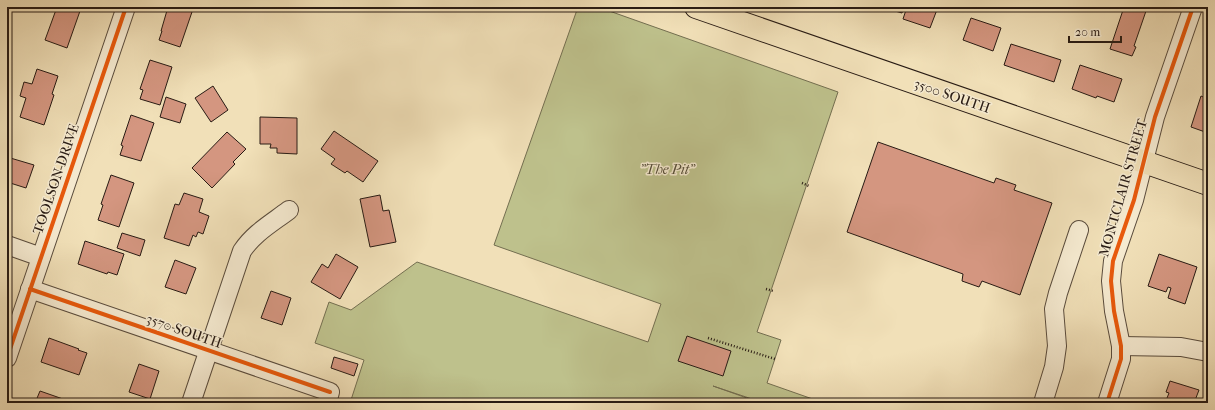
<svg xmlns="http://www.w3.org/2000/svg" width="1215" height="410" font-family="'IM FELL French Canon',serif">
	<style>
		.green { fill: #bec18c; stroke: #736e50 }
		.building { fill: #d49680; stroke: #281b14 }
		.lines { fill: none; stroke-linecap: round; stroke-linejoin: round }
		.minor-casing { stroke: #5a4c3d; stroke-width: 20 }
		.major-casing { stroke: #281b14; stroke-width: 24 }
		.path { stroke: #281b14; stroke-width: 2.5; stroke-dasharray: 1 2; stroke-linecap: butt }
		.minor { stroke: #f6ebd1; stroke-width: 18 }
		.major { stroke: #f1e0b8; stroke-width: 22 }
		.cycleway-casing { stroke: #f6ebd1; stroke-width: 6 }
		.cycleway { stroke: #e8590c; stroke-width: 4 }
		.labels { text-anchor: middle; dominant-baseline: central; stroke-width: 3; stroke-linejoin: round; paint-order: stroke }
		.street-label { font-size: 14px; fill: #281b14; stroke: #f6ebd1 }
		.park-label { font-size: 14px; font-style: italic; fill: #554d38; stroke: #f6ebd1 }
	</style>
	<rect width="100%" height="100%" fill="#f1e0b8"/>
	<filter id="stains"><feTurbulence type="fractalNoise" baseFrequency=".005" numOctaves="4"/><feColorMatrix values="0 0 0 0 .2 0 0 0 0 .09 0 0 0 0 .02 0 0 0 .5 -.17"/></filter>
	<radialGradient id="worn" r=".72"><stop offset=".6" stop-color="#630" stop-opacity="0"/><stop offset="1" stop-color="#630" stop-opacity=".3"/></radialGradient>
	<path class="green" d="M578 7H598L838 92 757 332 781 340 767 383 824 403H764L713 386 761 403H350L364 360 315 343 329 302 351 310 417 262 648 342 661 304 494 245Z"/>
	<g class="building">
		<path d="M57 7H69L80 11 67 48 45 40Z"/>
		<path d="M168 7H187L193 9 180 47 159 40 162 31H161Z"/>
		<path d="M889 7H904L902 13 888 9Z"/>
		<path d="M907 7H938L930 28 903 19Z"/>
		<path d="M1124 7H1132L1146 11 1134 46 1136 47 1132 56 1110 49Z"/>
		<path d="M971 18 1001 28 993 51 963 40Z"/>
		<path d="M1011 44 1061 60 1054 82 1004 65Z"/>
		<path d="M150 60 172 67 160 105 140 99 143 90 140 89Z"/>
		<path d="M1080 65 1122 79 1114 102 1097 96 1096 98 1072 89Z"/>
		<path d="M37 69 58 76 52 94 54 95 44 125 20 117 26 98 20 96 24 82 32 84Z"/>
		<path d="M213 86 228 110 211 122 195 98Z"/>
		<path d="M1201 96 1208 99V133L1191 127Z"/>
		<path d="M166 97 186 104 180 123 160 117Z"/>
		<path d="M131 115 154 123 141 161 120 155 123 146 121 145Z"/>
		<path d="M260 117 297 118V154L277 153V148H270L271 144H260Z"/>
		<path d="M334 131 378 161 363 182 347 171 345 173 331 164 335 159 321 149Z"/>
		<path d="M227 132 246 149 233 162 235 164 212 188 192 168Z"/>
		<path d="M878 142 994 183 996 178 1016 185 1014 190 1052 203 1020 295 982 281 979 287 962 281 963 274 847 232Z"/>
		<path d="M7 157 34 165 26 188 7 182Z"/>
		<path d="M111 175 134 183 119 227 98 220 103 205 101 204Z"/>
		<path d="M184 193 203 199 199 212 209 216 203 234 198 232 196 237 193 235 189 246 164 238 175 204 179 205Z"/>
		<path d="M380 195 383 211 389 210 396 242 370 247 360 199Z"/>
		<path d="M122 233 145 240 140 256 117 248Z"/>
		<path d="M85 241 124 254 117 275 108 272 107 274 78 264Z"/>
		<path d="M336 254 358 267 340 299 311 282 322 264 328 268Z"/>
		<path d="M1159 254 1197 267 1185 304 1168 298 1171 288 1168 287 1166 292 1148 286Z"/>
		<path d="M175 260 196 268 186 294 165 287Z"/>
		<path d="M271 291 291 298 282 325 261 318Z"/>
		<path d="M687 336 731 351 723 376 678 361Z"/>
		<path d="M49 338 79 349 78 350 87 353 79 375 41 362Z"/>
		<path d="M334 357 358 364 354 376 331 368Z"/>
		<path d="M139 364 159 371 150 399 129 392Z"/>
		<path d="M1170 381 1199 390 1194 403H1165L1169 393 1166 392Z"/>
		<path d="M40 391 63 399 61 403H35Z"/>
		<path d="M233 400 242 403H232Z"/>
	</g>
	<g class="lines">
		<g class="minor-casing">
			<g id="minor">
				<path d="M7 245 41 257"/>
				<path d="M30 289 330 392 327 403"/>
				<path d="M1121 346 1181 347 1208 352"/>
				<path d="M7 358 126 7"/>
				<path d="M191 403 242 251C254 233 272 223 289 210"/>
				<path d="M1043 403 1054 367 1057 346 1054 309 1058 293 1079 230"/>
				<path d="M1107 403 1121 359V346L1114 311 1111 281 1113 261 1134 200 1155 117 1193 7"/>
			</g>
		</g>
		<g class="major-casing">
			<path id="major" d="M696 7 1208 184"/>
		</g>
		<g class="path">
			<path d="M802 183 809 186"/>
			<path d="M766 289 773 291"/>
			<path d="M708 338 775 359"/>
		</g>
		<use href="#minor" class="minor"/>
		<use href="#major" class="major"/>
		<g class="cycleway-casing">
			<g id="cycleway">
				<path d="M30 289 330 392"/>
				<path d="M7 358 126 7"/>
				<path d="M1107 403 1121 359V346L1114 311 1111 281 1113 261 1134 200 1155 117 1193 7"/>
			</g>
		</g>
		<use href="#cycleway" class="cycleway"/>
	</g>
	<g class="labels">
		<g class="street-label">
			<text transform="translate(952 96) rotate(19)">3500 SOUTH</text>
			<text transform="translate(56 179) rotate(-71)">TOOLSON DRIVE</text>
			<text transform="translate(1123 188) rotate(-74)">MONTCLAIR STREET</text>
			<text transform="translate(184 331) rotate(19)">3570 SOUTH</text>
		</g>
		<g class="park-label">
			<text x="667" y="169">"The Pit"</text>
		</g>
	</g>
	<rect width="1215" height="410" fill="none" stroke="#f1e0b8" stroke-width="24"/>
	<rect x="8" y="8" width="1199" height="394" fill="none" stroke="#281b14" stroke-width="2"/>
	<rect x="12" y="12" width="1191" height="386" fill="none" stroke="#281b14"/>
	<path d="M1069 36v6h52v-6" fill="none" stroke="#281b14" stroke-width="2"/>
	<text x="1075" y="36" font-size="12" fill="#281b14" stroke="#f6ebd1" stroke-width="3" paint-order="stroke">20 m</text>
	<rect width="100%" height="100%" filter="url(#stains)"/>
	<rect width="100%" height="100%" fill="url(#worn)"/>
</svg>
